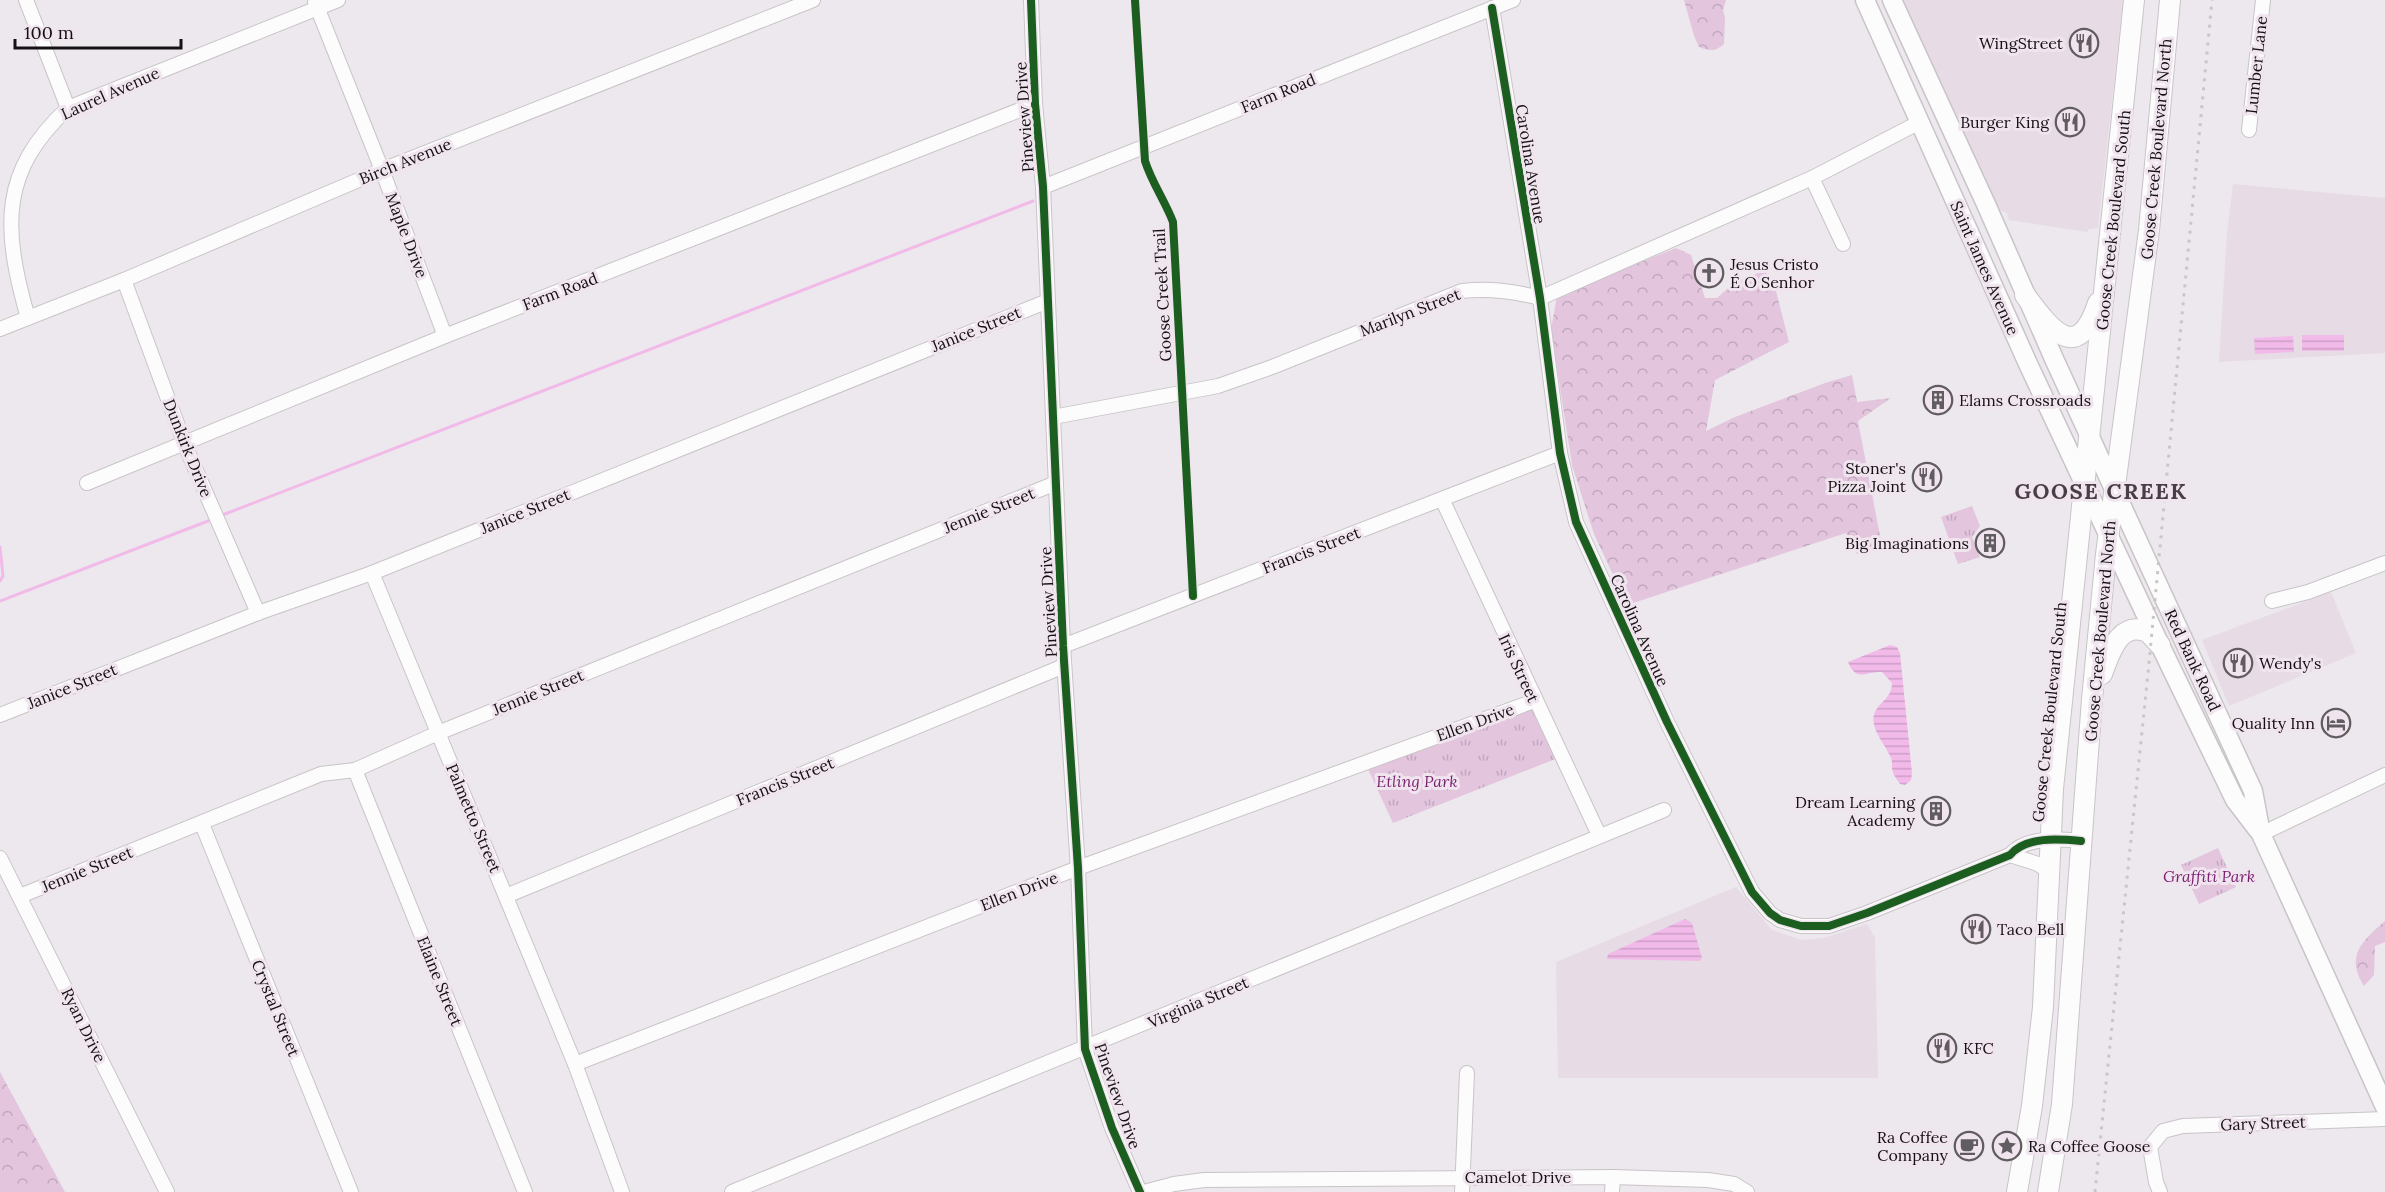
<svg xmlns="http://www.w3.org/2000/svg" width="2385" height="1192" font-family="Lora,serif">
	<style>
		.built { fill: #e7dbe5 }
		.forest { fill: url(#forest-crowns) }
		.park { fill: url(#park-tufts) }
		.water { fill: url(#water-rules) }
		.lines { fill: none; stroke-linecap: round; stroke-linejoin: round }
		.stream { stroke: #f1bae9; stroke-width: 3 }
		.minor-casing { stroke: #c8c4c7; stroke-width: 16 }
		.major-casing { stroke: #c8c4c7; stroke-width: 21 }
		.highway-casing { stroke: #c8c4c7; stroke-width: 22 }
		.minor { stroke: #fcfcfc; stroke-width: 14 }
		.major { stroke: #fcfcfc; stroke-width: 18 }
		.highway { stroke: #fcfcfc; stroke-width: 20 }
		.rail { stroke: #c8c7c8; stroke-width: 3; stroke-dasharray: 3 6; stroke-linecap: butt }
		.cycleway-casing { stroke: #f0e5ee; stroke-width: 11 }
		.cycleway { stroke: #1b5e20; stroke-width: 8 }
		.labels { text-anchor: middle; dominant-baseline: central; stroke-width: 6; stroke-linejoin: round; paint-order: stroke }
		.poi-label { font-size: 16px; fill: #141013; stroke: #f0e5ee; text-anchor: end }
		.street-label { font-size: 16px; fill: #141013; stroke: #f0e5ee }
		.park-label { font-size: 16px; font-style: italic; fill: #781f6f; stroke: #f0e5ee }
		.district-label { font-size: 22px; font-weight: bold; letter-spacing: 1.5px; fill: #483f46; stroke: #f0e5ee }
	</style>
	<defs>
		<pattern id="forest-crowns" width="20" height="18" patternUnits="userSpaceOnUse" patternTransform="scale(1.5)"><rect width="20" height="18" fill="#e3c5de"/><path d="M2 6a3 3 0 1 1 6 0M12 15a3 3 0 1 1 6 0" fill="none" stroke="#c2a8be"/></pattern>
		<pattern id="park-tufts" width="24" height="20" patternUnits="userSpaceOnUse" patternTransform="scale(1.5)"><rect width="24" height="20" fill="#e3c5de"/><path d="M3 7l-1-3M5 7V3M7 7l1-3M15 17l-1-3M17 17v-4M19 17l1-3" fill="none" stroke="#c2a8be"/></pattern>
		<pattern id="water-rules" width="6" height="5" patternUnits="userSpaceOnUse" patternTransform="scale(1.5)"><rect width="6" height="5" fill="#f1bae9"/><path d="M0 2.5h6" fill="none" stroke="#ce9fc7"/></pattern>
	</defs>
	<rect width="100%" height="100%" fill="#ede8ed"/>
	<g class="built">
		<path d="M1903 0H2123L2098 228 2089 229 2087 232 2009 220 2007 213 2000 210Z"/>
		<path d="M2233 184 2385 198V353L2219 362 2227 233Z"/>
		<path d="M2331 592 2356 653 2229 706 2202 640Z"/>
		<path d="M1736 887 1772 930 1801 940 1824 938 1867 924 1875 938 1878 1078H1558L1556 962Z"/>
	</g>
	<g class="forest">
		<path d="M1684 0H1726L1723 10 1725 18 1724 44C1715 52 1710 51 1699 47L1694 36Z"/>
		<path d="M1676 248 1691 255 1705 298H1717L1734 283 1765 270 1776 291 1789 342 1715 380 1706 431 1735 417 1825 383 1852 375 1857 402 1891 398 1858 421 1882 546 1857 554 1846 533 1627 605 1594 534 1572 465 1551 329 1557 296Z"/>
		<path d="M2385 921V942L2375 946 2374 975 2364 986C2345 956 2362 941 2385 921Z"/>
		<path d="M0 1072 65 1192H0Z"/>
	</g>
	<g class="park">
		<path d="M1972 506 1980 526 1972 537 1980 557 1958 564 1941 517Z"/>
		<path d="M1534 708 1558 758 1393 823 1367 767Z"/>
		<path d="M2218 848 2236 887 2199 904 2181 865Z"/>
	</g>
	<g class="water">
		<rect x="2302" y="335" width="42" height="16"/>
		<path d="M2293 336 2294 352 2255 354 2254 338Z"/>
		<path d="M1890 645 1897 647 1900 653 1912 773 1911 780 1905 785 1900 784C1898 781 1894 776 1893 772 1891 768 1893 762 1891 758 1886 745 1870 729 1874 715 1878 701 1891 701 1892 683L1882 672C1865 671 1857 683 1848 662Z"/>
		<path d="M1685 919 1692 923 1702 958 1699 961 1607 959 1608 954Z"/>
	</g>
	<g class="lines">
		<g class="stream">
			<path d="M225 514 1033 201"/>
			<path d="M0 547 3 576 0 581"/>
			<path d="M0 601 208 521"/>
		</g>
		<g class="minor-casing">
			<g id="minor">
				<path d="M26 0 68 108"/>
				<path d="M1031 0 1035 104 1043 187 1063 646 1078 868 1085 1049 1112 1128 1140 1192"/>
				<path d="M315 2 382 170 445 336"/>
				<path d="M1492 8 1540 298 1560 453 1576 522 1667 722 1752 892 1770 913 1780 920 1801 926H1829L1867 913 2010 855C2026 836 2059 839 2081 841"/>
				<path d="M2249 130 2263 0"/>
				<path d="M1812 178 1843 244"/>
				<path d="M1043 187 1513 0"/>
				<path d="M124 280 185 445 258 613"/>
				<path d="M28 318C2 227 0 171 68 108L338 0"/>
				<path d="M0 329 124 280 382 170 813 0"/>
				<path d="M1053 417 1218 386 1272 367 1462 291C1490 288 1513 291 1540 298L1812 178 1920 122"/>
				<path d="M87 483 445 336 1035 104"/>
				<path d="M1442 499 1599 835"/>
				<path d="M372 573 575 1064 622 1192"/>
				<path d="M2272 601 2308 592 2385 563"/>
				<path d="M1063 646 1560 453"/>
				<path d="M0 715 258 613 372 573 1048 301"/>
				<path d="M355 770 525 1192"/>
				<path d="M202 824 351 1192"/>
				<path d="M2261 834 2385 775"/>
				<path d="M2010 855 2038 864 2048 871"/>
				<path d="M0 858 167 1192"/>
				<path d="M20 896 321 774 355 770 438 733 1056 483"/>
				<path d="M506 896 1064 666"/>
				<path d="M575 1064 1078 868 1534 701"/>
				<path d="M732 1192 1664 810"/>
				<path d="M1144 1192 1174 1184 1204 1180 1613 1177 1708 1180 1734 1184 1747 1192"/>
				<path d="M1462 1192 1467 1073"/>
				<path d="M1612 1192 1613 1177"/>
				<path d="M2160 1192 2156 1182 2150 1147 2163 1131 2183 1126 2385 1119"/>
			</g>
		</g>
		<g class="major-casing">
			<g id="major">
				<path d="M1865 0 2029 366 2160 645 2235 800 2258 830"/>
				<path d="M1892 0 1985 202 2055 361 2253 791 2261 834 2385 1107"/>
			</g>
		</g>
		<g class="highway-casing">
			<g id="highway">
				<path d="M2025 295C2049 327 2077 367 2098 303"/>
				<path d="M2102 674C2110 653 2119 620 2148 632L2160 645"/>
				<path d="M2017 1192 2032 1106 2043 1007 2053 789 2134 0"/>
				<path d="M2048 1192 2062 1104 2092 699 2106 554 2149 230 2170 0"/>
			</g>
		</g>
		<use href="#minor" class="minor"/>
		<use href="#major" class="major"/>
		<use href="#highway" class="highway"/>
		<path class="rail" d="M2095 1192 2149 663 2212 0"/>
		<g class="cycleway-casing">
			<g id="cycleway">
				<path d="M1031 0 1035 104 1043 187 1063 646 1078 868 1085 1049 1112 1128 1140 1192"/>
				<path d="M1135 0 1145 161C1152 183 1165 201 1173 222L1193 596"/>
				<path d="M1492 8 1540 298 1560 453 1576 522 1667 722 1752 892 1770 913 1780 920 1801 926H1829L1867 913 2010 855C2026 836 2059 839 2081 841"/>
			</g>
		</g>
		<use href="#cycleway" class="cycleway"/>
	</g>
	<defs>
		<g id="restaurant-ring" transform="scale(1.5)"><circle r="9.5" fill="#f0e5ee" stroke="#605c5f" stroke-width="1.5"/><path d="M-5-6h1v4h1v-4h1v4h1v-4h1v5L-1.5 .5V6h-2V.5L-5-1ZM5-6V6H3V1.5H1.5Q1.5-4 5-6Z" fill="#605c5f"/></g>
		<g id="church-ring" transform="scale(1.5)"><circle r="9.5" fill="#f0e5ee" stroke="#605c5f" stroke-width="1.5"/><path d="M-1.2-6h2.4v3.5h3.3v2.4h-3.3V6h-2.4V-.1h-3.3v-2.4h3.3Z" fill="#605c5f"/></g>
		<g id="building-ring" transform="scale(1.5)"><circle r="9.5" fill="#f0e5ee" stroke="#605c5f" stroke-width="1.5"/><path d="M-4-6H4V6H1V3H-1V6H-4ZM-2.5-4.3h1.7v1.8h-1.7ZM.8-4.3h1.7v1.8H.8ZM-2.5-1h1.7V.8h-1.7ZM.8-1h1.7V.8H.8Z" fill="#605c5f"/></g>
		<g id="hotel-ring" transform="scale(1.5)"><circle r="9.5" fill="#f0e5ee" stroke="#605c5f" stroke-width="1.5"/><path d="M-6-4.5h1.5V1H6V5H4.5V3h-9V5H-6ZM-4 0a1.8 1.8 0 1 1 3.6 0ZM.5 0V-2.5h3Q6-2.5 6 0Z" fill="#605c5f"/></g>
		<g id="cafe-ring" transform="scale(1.5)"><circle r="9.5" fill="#f0e5ee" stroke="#605c5f" stroke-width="1.5"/><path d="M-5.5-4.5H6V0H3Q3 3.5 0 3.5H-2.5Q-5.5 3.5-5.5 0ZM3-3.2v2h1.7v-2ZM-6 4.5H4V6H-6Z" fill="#605c5f"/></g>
		<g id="sight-ring" transform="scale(1.5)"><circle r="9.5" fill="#f0e5ee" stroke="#605c5f" stroke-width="1.5"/><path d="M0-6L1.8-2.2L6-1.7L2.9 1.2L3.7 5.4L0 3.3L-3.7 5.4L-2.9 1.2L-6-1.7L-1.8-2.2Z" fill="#605c5f"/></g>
	</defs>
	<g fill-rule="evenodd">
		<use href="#restaurant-ring" x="2084" y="43"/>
		<use href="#restaurant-ring" x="2070" y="122"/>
		<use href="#church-ring" x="1709" y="273"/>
		<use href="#building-ring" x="1938" y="400"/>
		<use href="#restaurant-ring" x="1927" y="477"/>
		<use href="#building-ring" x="1990" y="543"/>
		<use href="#restaurant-ring" x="2238" y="663"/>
		<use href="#hotel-ring" x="2336" y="723"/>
		<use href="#building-ring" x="1936" y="811"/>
		<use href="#restaurant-ring" x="1976" y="929"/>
		<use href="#restaurant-ring" x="1942" y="1048"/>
		<use href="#cafe-ring" x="1969" y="1146"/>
		<use href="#sight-ring" x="2007" y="1146"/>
	</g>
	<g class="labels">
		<g class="poi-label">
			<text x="2063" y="43">WingStreet</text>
			<text x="2049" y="122">Burger King</text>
			<text x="1730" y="264" text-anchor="start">Jesus Cristo<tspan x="1730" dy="18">É O Senhor</tspan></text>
			<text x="1959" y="400" text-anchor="start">Elams Crossroads</text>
			<text x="1906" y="468">Stoner's<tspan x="1906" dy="18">Pizza Joint</tspan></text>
			<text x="1969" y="543">Big Imaginations</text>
			<text x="2259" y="663" text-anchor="start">Wendy's</text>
			<text x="2315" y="723">Quality Inn</text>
			<text x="1915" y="802">Dream Learning<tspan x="1915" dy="18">Academy</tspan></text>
			<text x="1997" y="929" text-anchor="start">Taco Bell</text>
			<text x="1963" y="1048" text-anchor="start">KFC</text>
			<text x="1948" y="1137">Ra Coffee<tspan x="1948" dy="18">Company</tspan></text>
			<text x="2028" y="1146" text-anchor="start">Ra Coffee Goose</text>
		</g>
		<g class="street-label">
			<text transform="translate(2256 65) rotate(-84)">Lumber Lane</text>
			<text transform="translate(110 93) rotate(-24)">Laurel Avenue</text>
			<text transform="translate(1278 93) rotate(-22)">Farm Road</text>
			<text transform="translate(1024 117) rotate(-94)">Pineview Drive</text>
			<text transform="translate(2156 149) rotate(-85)">Goose Creek Boulevard North</text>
			<text transform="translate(405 161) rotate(-22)">Birch Avenue</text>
			<text transform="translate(1531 164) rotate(81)">Carolina Avenue</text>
			<text transform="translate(2113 220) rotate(-84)">Goose Creek Boulevard South</text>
			<text transform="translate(407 235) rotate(69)">Maple Drive</text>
			<text transform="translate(1985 268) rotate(66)">Saint James Avenue</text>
			<text transform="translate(560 291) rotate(-21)">Farm Road</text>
			<text transform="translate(1162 295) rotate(-93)">Goose Creek Trail</text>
			<text transform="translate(1410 312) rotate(-21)">Marilyn Street</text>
			<text transform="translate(976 329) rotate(-22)">Janice Street</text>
			<text transform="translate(188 448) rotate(68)">Dunkirk Drive</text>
			<text transform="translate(989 510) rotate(-22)">Jennie Street</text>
			<text transform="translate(525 511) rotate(-22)">Janice Street</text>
			<text transform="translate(1311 550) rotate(-21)">Francis Street</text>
			<text transform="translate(1048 602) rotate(-93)">Pineview Drive</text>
			<text transform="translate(1640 630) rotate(66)">Carolina Avenue</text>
			<text transform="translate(2100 631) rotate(-85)">Goose Creek Boulevard North</text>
			<text transform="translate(2193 660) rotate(65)">Red Bank Road</text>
			<text transform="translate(1519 668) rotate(65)">Iris Street</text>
			<text transform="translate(72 686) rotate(-22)">Janice Street</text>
			<text transform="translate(538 692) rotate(-22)">Jennie Street</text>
			<text transform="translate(2049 712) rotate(-84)">Goose Creek Boulevard South</text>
			<text transform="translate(1475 722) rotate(-20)">Ellen Drive</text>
			<text transform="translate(785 781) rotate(-22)">Francis Street</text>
			<text transform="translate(474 818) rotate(67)">Palmetto Street</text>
			<text transform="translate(87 869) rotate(-22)">Jennie Street</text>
			<text transform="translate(1019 891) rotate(-21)">Ellen Drive</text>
			<text transform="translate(440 981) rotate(68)">Elaine Street</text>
			<text transform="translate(1198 1002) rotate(-23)">Virginia Street</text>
			<text transform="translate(276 1008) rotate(68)">Crystal Street</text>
			<text transform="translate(84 1025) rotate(64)">Ryan Drive</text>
			<text transform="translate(1118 1096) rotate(71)">Pineview Drive</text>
			<text transform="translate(2263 1123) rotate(-2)">Gary Street</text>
			<text x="1518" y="1177">Camelot Drive</text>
		</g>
		<g class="park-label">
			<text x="1417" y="781">Etling Park</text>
			<text x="2209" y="876">Graffiti Park</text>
		</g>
		<g class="district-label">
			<text x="2101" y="491">GOOSE CREEK</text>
		</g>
	</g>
	<path d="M15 39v9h166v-9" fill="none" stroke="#141013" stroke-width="3"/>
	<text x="24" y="39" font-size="18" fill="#141013" stroke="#f0e5ee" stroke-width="4.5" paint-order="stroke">100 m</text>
</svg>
